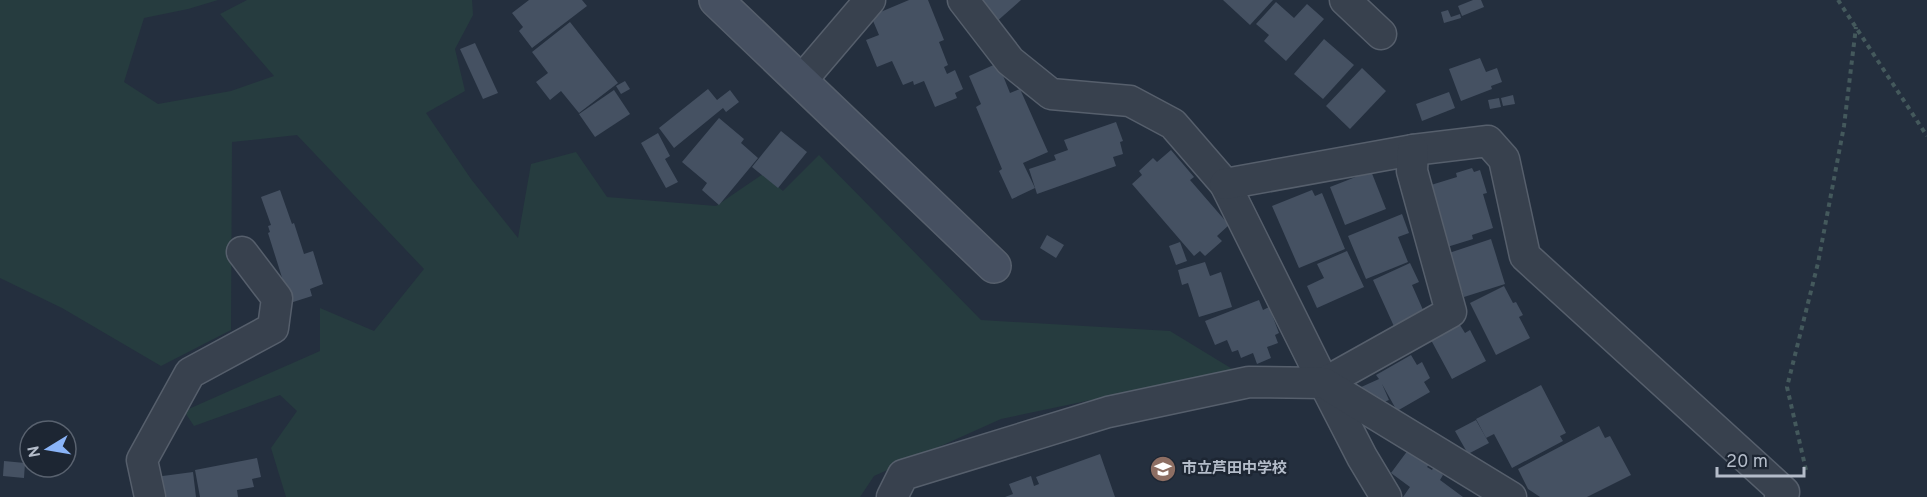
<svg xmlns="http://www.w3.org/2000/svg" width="1927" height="497" font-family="Overpass,'Noto Sans JP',sans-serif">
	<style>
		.green { fill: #263c3f }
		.building { fill: #455162 }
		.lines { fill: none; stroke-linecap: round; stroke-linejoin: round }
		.street-casing { stroke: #565f6c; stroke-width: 33 }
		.secondary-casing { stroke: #565f6c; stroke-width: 36 }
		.path { stroke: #44595c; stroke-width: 4; stroke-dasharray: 4.5 4.5; stroke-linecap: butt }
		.street { stroke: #38414e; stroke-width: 30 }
		.secondary { stroke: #465061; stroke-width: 33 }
		.labels { text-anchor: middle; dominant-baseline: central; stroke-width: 5; stroke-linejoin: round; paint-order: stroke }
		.poi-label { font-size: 15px; font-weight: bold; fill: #b4bcc9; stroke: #1d2633; text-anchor: start }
	</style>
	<rect width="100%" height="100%" fill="#242f3e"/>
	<path class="green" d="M0 0H218L188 9 144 18 124 82 158 104 231 91 274 76 220 14 247 0H472L473 15 455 49 465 91 426 113 471 179 518 238 531 164 576 152 607 197 716 206 763 174 783 191 819 155 981 320 1170 331 1234 370 1001 419 874 476 860 497H286L271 448 297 411 280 395 194 426 184 411 320 351V308L374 331 424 269 297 135 232 142 231 330 161 366 62 308 0 278Z"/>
	<g class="building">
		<path d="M529 0H582L587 6 532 48 519 31 523 27 512 13Z"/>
		<path d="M909 0H928L944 40 939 42 948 65 944 67 947 74 955 70 963 89 955 93 957 98 935 107 924 81 914 85 913 81 903 85 892 61 877 67 866 40 879 35 871 16Z"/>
		<path d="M975 0H1021L995 23Z"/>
		<path d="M1223 0H1273L1250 25Z"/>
		<path d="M1473 0H1481L1484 7 1462 16 1458 6Z"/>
		<path d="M1276 2 1294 18 1307 4 1324 19 1286 61 1264 41 1269 35 1256 24Z"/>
		<path d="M1448 10 1451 17 1460 14 1461 18 1444 23 1441 12Z"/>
		<path d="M570 22 618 83 579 113 561 91 550 100 536 82 548 73 532 52Z"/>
		<path d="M1324 39 1354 65 1323 99 1294 74Z"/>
		<path d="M475 43 498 93 483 99 460 49Z"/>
		<path d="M1480 58 1486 72 1497 68 1502 82 1491 86 1492 89 1461 101 1449 69Z"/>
		<path d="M998 63 1010 93 1020 89 1048 152 1023 163 1035 188 1012 199 999 171 1002 169 976 107 981 104 969 76Z"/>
		<path d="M1362 68 1386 91 1350 129 1326 106Z"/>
		<path d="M625 81 630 89 621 94 616 86Z"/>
		<path d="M708 89 717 100 730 90 739 102 726 112 723 108 674 148 659 128Z"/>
		<path d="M614 90 630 114 595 137 579 114Z"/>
		<path d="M1449 92 1455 108 1422 121 1416 104Z"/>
		<path d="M1513 95 1515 104 1503 106 1501 98Z"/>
		<path d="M1499 98 1501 107 1490 109 1488 100Z"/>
		<path d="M719 118 744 139 741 143 758 158 719 205 702 190 707 183 682 162Z"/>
		<path d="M1116 122 1123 141 1120 142 1123 154 1113 157 1116 166 1037 194 1029 169 1056 160 1054 155 1068 150 1064 140Z"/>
		<path d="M781 131 807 152 778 188 752 167Z"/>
		<path d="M658 133 670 156 665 159 678 182 666 188 641 143Z"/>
		<path d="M1171 150 1194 177 1190 180 1229 225 1217 236 1222 241 1205 256 1200 251 1194 256 1132 184 1142 175 1139 171 1153 158 1157 162Z"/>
		<path d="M1472 168 1474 172 1480 170 1487 193 1483 194 1493 228 1472 235 1473 239 1447 247 1439 220 1441 219 1431 185 1457 177 1456 173Z"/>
		<path d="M1371 171 1386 209 1345 225 1330 187Z"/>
		<path d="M280 190 292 224 294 223 304 254 313 251 323 284 310 289 312 296 290 303 268 233 270 232 268 226 271 225 261 197Z"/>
		<path d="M1312 190 1315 196 1322 193 1345 249 1299 268 1272 206Z"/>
		<path d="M1402 214 1409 233 1398 237 1408 262 1366 279 1348 236Z"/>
		<path d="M1047 235 1064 245 1056 258 1040 248Z"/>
		<path d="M1491 239 1505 284 1464 297 1449 253Z"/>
		<path d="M1180 242 1187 261 1176 265 1169 246Z"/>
		<path d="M1347 251 1364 287 1317 308 1307 286 1324 278 1317 264Z"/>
		<path d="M1205 262 1210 276 1221 272 1232 307 1199 317 1188 283 1182 285 1178 270Z"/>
		<path d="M1410 263 1419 282 1412 285 1427 319 1397 333 1373 280Z"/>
		<path d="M1504 286 1513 303 1516 302 1523 315 1519 317 1530 338 1496 355 1470 303Z"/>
		<path d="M1259 300 1263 310 1269 307 1279 333 1275 335 1278 343 1267 347 1271 358 1257 364 1253 353 1241 358 1238 350 1232 352 1227 340 1215 345 1205 321Z"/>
		<path d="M1460 325 1465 333 1470 330 1486 361 1452 379 1431 340Z"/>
		<path d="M1411 355 1417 365 1422 362 1430 378 1424 382 1430 392 1397 411 1382 384 1389 400 1384 402 1359 388 1379 379 1376 375Z"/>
		<path d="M1541 385 1566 433 1560 436 1563 441 1512 468 1494 434 1486 438 1476 419Z"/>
		<path d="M1476 420 1489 443 1468 454 1455 431Z"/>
		<path d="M1599 426 1605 438 1610 436 1631 475 1587 497H1540L1528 489 1518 469Z"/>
		<path d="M1411 446 1431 462 1427 467 1432 470 1434 467 1443 475 1440 480 1463 497H1403L1410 487 1391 473Z"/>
		<path d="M1100 454 1115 497H1005L1013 494 1009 484 1031 476 1034 486 1039 484 1036 477Z"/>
		<path d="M257 458 261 477 252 479 254 487 237 490 238 497H200L195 470Z"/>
		<path d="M4 461 25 463 24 478 3 476Z"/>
		<path d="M193 472 196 497H158L155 477Z"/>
	</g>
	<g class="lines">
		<g class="street-casing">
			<g id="street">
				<path d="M963 0 1010 61 1051 94 1130 101 1173 124 1225 184 1324 383 1362 457 1386 497"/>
				<path d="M1345 0 1381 34"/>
				<path d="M801 81 870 0"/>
				<path d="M1225 184 1413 150 1488 141 1504 159 1525 256 1784 492 1780 497"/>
				<path d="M1324 383 1451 312 1412 171 1413 150"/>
				<path d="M150 497 142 460 190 373 273 328 277 298 242 252"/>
				<path d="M892 497 903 475 1108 412 1249 382 1324 383 1511 497"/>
			</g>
		</g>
		<g class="secondary-casing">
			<path id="secondary" d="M716 0 994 266"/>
		</g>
		<g class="path">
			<path d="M1838 0 1927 136"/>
			<path d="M1806 470 1787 387 1818 263 1844 126 1856 27"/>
		</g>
		<use href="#street" class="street"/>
		<use href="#secondary" class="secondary"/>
	</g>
	<defs>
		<g id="school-disc" transform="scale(1.35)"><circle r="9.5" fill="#8d6e63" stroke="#1d2633"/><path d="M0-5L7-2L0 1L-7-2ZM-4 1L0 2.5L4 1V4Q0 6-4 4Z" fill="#fff"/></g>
	</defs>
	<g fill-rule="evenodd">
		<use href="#school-disc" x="1163" y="469"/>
	</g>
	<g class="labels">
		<g class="poi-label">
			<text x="1182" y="469">市立芦田中学校</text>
		</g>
	</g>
	<g transform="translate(48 449) rotate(259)"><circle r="28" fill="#1d2633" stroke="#59626f" stroke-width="1.5"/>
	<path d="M0-4.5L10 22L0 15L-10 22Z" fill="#8ab4f8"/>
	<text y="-9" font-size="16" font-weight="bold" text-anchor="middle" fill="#b4bcc9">N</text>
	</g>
	<path d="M1717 467v9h87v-9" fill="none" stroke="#b4bcc9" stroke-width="3"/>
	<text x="1726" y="467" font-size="18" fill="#b4bcc9" stroke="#1d2633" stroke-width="4.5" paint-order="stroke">20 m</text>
</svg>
